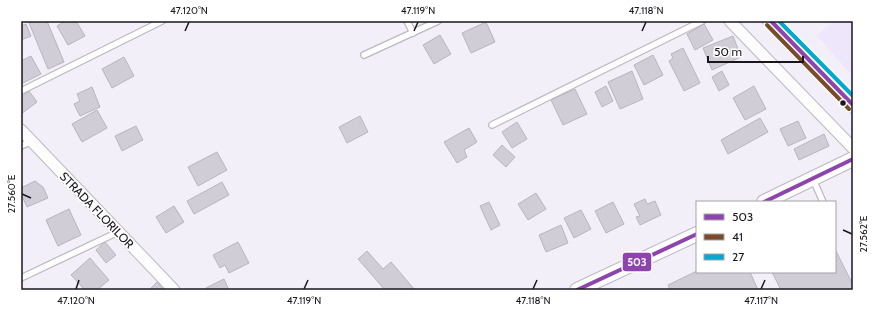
<svg xmlns="http://www.w3.org/2000/svg" width="874" height="311" font-family="Cabin,sans-serif">
	<style>
		.built { fill: #eee6fa }
		.building { fill: #d1cdd6; stroke: #b9b5be }
		.lines { fill: none; stroke-linecap: round; stroke-linejoin: round }
		.service-casing { stroke: #bdb9c2; stroke-width: 8 }
		.minor-casing { stroke: #bdb9c2; stroke-width: 13 }
		.tertiary-casing { stroke: #bdb9c2; stroke-width: 16 }
		.secondary-casing { stroke: #bdb9c2; stroke-width: 18 }
		.service { stroke: #fdfdfe; stroke-width: 5.5 }
		.minor { stroke: #fdfdfe; stroke-width: 11 }
		.tertiary { stroke: #fdfdfe; stroke-width: 14 }
		.secondary { stroke: #f5f2f7; stroke-width: 16 }
		.bus-1-casing { stroke: #fff; stroke-width: 7 }
		.bus-2-casing { stroke: #fff; stroke-width: 7 }
		.bus-3-casing { stroke: #fff; stroke-width: 7 }
		.bus-1 { stroke: #8e44ad; stroke-width: 4 }
		.bus-2 { stroke: #7a4b2a; stroke-width: 4 }
		.bus-3 { stroke: #00a9ce; stroke-width: 4 }
		.ticks { fill: none; stroke: #1a161f; stroke-width: 1.5 }
		.bus-dot { fill: #1a161f; stroke: #fff; stroke-width: 1.5 }
		.labels { text-anchor: middle; dominant-baseline: central; stroke-width: 3.5; stroke-linejoin: round; paint-order: stroke }
		.street-label { font-size: 12px; fill: #1a161f; stroke: #fff }
		.line-badge { stroke: #fff; stroke-width: 1.5 }
		.badge-label { font-size: 11px; text-anchor: middle; font-weight: bold; fill: #fff }
		.neatline { fill: none; stroke: #1a161f; stroke-width: 1.5 }
		.ticks-label { font-size: 10px; text-anchor: middle; fill: #1a161f }
	</style>
	<rect width="100%" height="100%" fill="#f3eff8"/>
	<path class="built" d="M834 21H853V76L816 35Z"/>
	<g class="building">
		<path d="M32 21H47L64 62 48 69 29 23Z"/>
		<path d="M65 21H76L85 36 68 45 57 26Z"/>
		<path d="M486 22 495 42 471 53 462 33Z"/>
		<path d="M26 24 31 36 21 40V26Z"/>
		<path d="M704 24 713 40 695 50 687 34Z"/>
		<path d="M440 35 451 54 434 64 423 45Z"/>
		<path d="M733 36 741 57 712 70 703 48Z"/>
		<path d="M683 48 700 83 684 91 669 61 673 58 671 54Z"/>
		<path d="M653 55 663 75 644 85 634 65Z"/>
		<path d="M31 56 41 74 21 84V61Z"/>
		<path d="M124 57 134 76 112 88 102 69Z"/>
		<path d="M632 71 643 99 620 109 608 82Z"/>
		<path d="M722 71 729 85 719 91 712 77Z"/>
		<path d="M606 86 613 101 602 107 595 92Z"/>
		<path d="M754 86 766 109 745 120 733 98Z"/>
		<path d="M92 87 100 107 80 116 74 104 80 101 77 94Z"/>
		<path d="M575 89 587 114 563 125 551 100Z"/>
		<path d="M29 91 37 102 21 114V97Z"/>
		<path d="M97 110 107 128 82 142 72 124Z"/>
		<path d="M360 116 368 132 347 143 339 127Z"/>
		<path d="M760 118 768 132 728 154 721 140Z"/>
		<path d="M798 121 806 138 788 146 780 129Z"/>
		<path d="M517 122 527 139 512 148 502 132Z"/>
		<path d="M136 126 143 140 122 151 115 136Z"/>
		<path d="M469 128 477 142 464 150 467 157 457 163 444 142Z"/>
		<path d="M824 134 829 146 799 160 794 149Z"/>
		<path d="M502 145 515 157 506 167 493 155Z"/>
		<path d="M217 152 227 170 198 186 188 167Z"/>
		<path d="M35 181 43 187 48 198 27 207 21 194V188Z"/>
		<path d="M222 182 229 195 194 214 187 201Z"/>
		<path d="M536 193 546 209 528 220 518 204Z"/>
		<path d="M645 199 647 204 655 201 661 215 640 225 636 217 640 216 634 204Z"/>
		<path d="M489 202 500 225 491 230 480 206Z"/>
		<path d="M613 202 624 224 606 233 595 211Z"/>
		<path d="M174 206 184 222 166 233 156 217Z"/>
		<path d="M69 209 81 235 58 246 46 220Z"/>
		<path d="M581 210 591 229 574 238 564 218Z"/>
		<path d="M561 225 568 243 546 252 539 235Z"/>
		<path d="M105 242 116 255 106 263 96 250Z"/>
		<path d="M238 242 249 263 229 273 225 265 220 268 213 255Z"/>
		<path d="M835 249 853 285V290H781L772 272H835Z"/>
		<path d="M367 251 383 269 391 262 415 290H385L358 259Z"/>
		<path d="M90 258 109 280 97 290H85L71 275Z"/>
		<path d="M697 271 750 272 758 290H670L668 285Z"/>
		<path d="M224 279 229 290H207L206 288Z"/>
		<path d="M157 282 164 290H149Z"/>
	</g>
	<g class="lines">
		<g class="service-casing">
			<g id="service">
				<path d="M407 21 413 33"/>
				<path d="M364 55 438 21"/>
				<path d="M21 91 162 21"/>
				<path d="M492 125 702 21"/>
				<path d="M21 146 32 141"/>
				<path d="M813 179 823 202"/>
				<path d="M21 278 118 232"/>
			</g>
		</g>
		<g class="minor-casing">
			<g id="minor">
				<path d="M730 21 853 148"/>
				<path d="M21 130 174 290"/>
			</g>
		</g>
		<g class="tertiary-casing">
			<g id="tertiary">
				<path d="M764 202 853 159"/>
				<path d="M577 290 697 234"/>
			</g>
		</g>
		<g class="secondary-casing">
			<path id="secondary" d="M771 21 853 105"/>
		</g>
		<use href="#service" class="service"/>
		<use href="#minor" class="minor"/>
		<use href="#tertiary" class="tertiary"/>
		<use href="#secondary" class="secondary"/>
		<g class="bus-1-casing">
			<g id="bus-1">
				<path d="M771 21 853 105"/>
				<path d="M764 202 853 159"/>
				<path d="M577 290 697 234"/>
			</g>
		</g>
		<g class="bus-2-casing">
			<path id="bus-2" d="M767 25 849 109"/>
		</g>
		<g class="bus-3-casing">
			<path id="bus-3" d="M779 21 853 96"/>
		</g>
		<use href="#bus-1" class="bus-1"/>
		<use href="#bus-2" class="bus-2"/>
		<use href="#bus-3" class="bus-3"/>
	</g>
	<path class="ticks" d="M185 31 189 22M414 31 418 22M642 31 646 22M22 194 31 198M843 230 852 234M76 289 79 280M304 289 308 280M533 289 537 280M761 289 765 280"/>
	<circle class="bus-dot" cx="843" cy="103" r="3.5"/>
	<g class="labels">
		<g class="street-label">
			<text transform="translate(97 210) rotate(46)">STRADA FLORILOR</text>
		</g>
	</g>
	<rect class="line-badge" x="622" y="252" width="30" height="20" rx="4" fill="#8e44ad"/>
	<g class="badge-label">
		<text x="637" y="266">503</text>
	</g>
	<rect width="874" height="311" fill="none" stroke="#ffffff" stroke-width="44"/>
	<rect x="696" y="201" width="140" height="72" fill="#ffffff" stroke="#a3a2a5"/>
	<rect x="704" y="214" width="20" height="6" fill="#8e44ad" stroke="#a3a2a5"/>
	<text x="732" y="221" font-size="12" fill="#1a161f">503</text>
	<rect x="704" y="234" width="20" height="6" fill="#7a4b2a" stroke="#a3a2a5"/>
	<text x="732" y="241" font-size="12" fill="#1a161f">41</text>
	<rect x="704" y="254" width="20" height="6" fill="#00a9ce" stroke="#a3a2a5"/>
	<text x="732" y="261" font-size="12" fill="#1a161f">27</text>
	<path d="M708 56v6h95v-6" fill="none" stroke="#1a161f" stroke-width="2"/>
	<text x="714" y="56" font-size="12" fill="#1a161f" stroke="#ffffff" stroke-width="3" paint-order="stroke">50 m</text>
	<rect x="22" y="22" width="830" height="267" class="neatline"/>
	<g class="ticks-label">
		<text x="189" y="14">47.120°N</text>
		<text x="418" y="14">47.119°N</text>
		<text x="646" y="14">47.118°N</text>
		<text transform="translate(11 194) rotate(-90)" y="4">27.560°E</text>
		<text transform="translate(863 234) rotate(-90)" y="4">27.562°E</text>
		<text x="76" y="304">47.120°N</text>
		<text x="304" y="304">47.119°N</text>
		<text x="533" y="304">47.118°N</text>
		<text x="761" y="304">47.117°N</text>
	</g>
</svg>
